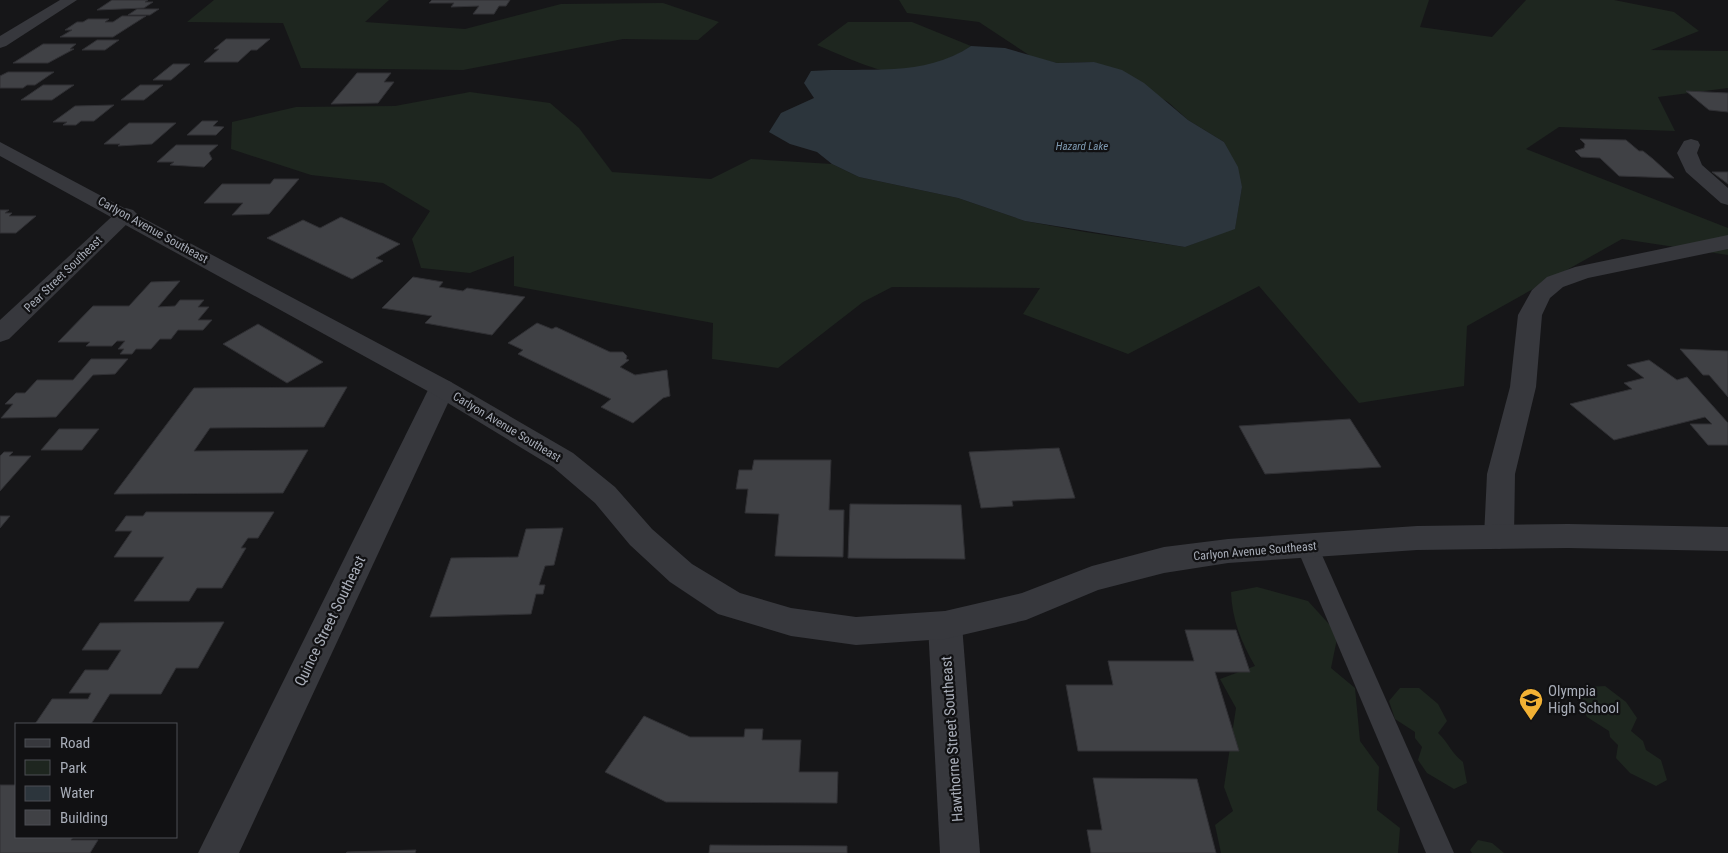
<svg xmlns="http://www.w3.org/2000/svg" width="1728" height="853" font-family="'Roboto Condensed',sans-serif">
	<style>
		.green { fill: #1e261f }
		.water { fill: #2c353c }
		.building { fill: #404145; stroke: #303034 }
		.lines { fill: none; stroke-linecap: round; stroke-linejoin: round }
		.service { fill: #37383d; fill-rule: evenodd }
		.minor { fill: #37383d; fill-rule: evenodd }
		.tertiary { fill: #37383d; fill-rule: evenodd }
		.labels { text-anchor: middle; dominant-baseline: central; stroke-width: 4.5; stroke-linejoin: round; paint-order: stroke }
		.far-water-label { font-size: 11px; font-style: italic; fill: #7f9bb3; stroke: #111113 }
		.street-label { font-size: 12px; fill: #a8adb8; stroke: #111113 }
		.near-street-label { font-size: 15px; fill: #a8adb8; stroke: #111113 }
		.near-poi-label { font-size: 15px; fill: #a8adb8; stroke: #111113; text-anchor: start }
	</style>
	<rect width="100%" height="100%" fill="#161618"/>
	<g class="green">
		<path d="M214 0H389L365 22 465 29 561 4 663 3 719 22 698 40 623 39 463 70 301 68 283 23 187 22Z"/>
		<path d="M899 0H1429L1420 27 1492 37 1526 0H1614L1674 12 1699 31 1651 50 1728 51V88L1658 97 1675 131 1559 127 1526 149 1728 228V255L1622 239 1467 326 1464 386 1359 403 1259 286 1128 354 1023 314 1040 288 892 287 863 302 778 368 712 359 713 323 514 286V256L470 273 421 268 412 239 430 211 383 183 311 175 231 149 232 122 296 107 395 106 470 92 550 103 579 128 612 172 711 179 751 159 832 164 859 177 958 198 1025 221 1085 232 1185 247 1235 228 1242 187 1224 142 1188 120 1168 102 1094 62 1057 63 1032 57 979 22 907 13Z"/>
		<path d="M848 22H912L971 46C948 62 914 72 886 71 874 70 831 51 817 45Z"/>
		<path d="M1257 587 1308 601 1338 634 1331 668 1355 688 1360 741 1379 767 1377 810 1400 828 1398 853H1221L1215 825 1233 811 1224 787 1236 708 1220 679 1255 666C1241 642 1232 619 1231 592Z"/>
		<path d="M1605 686 1626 702 1637 718 1631 731 1643 741 1646 750 1661 760 1667 780 1656 786 1630 773 1616 758 1618 745 1610 737 1609 731 1587 717 1578 700 1587 687Z"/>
		<path d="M1400 688H1419L1438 704 1447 721 1438 733C1449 743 1451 753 1463 762L1467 783 1454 789 1427 773 1418 760 1422 747 1415 738V732L1395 719 1389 701Z"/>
		<path d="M1478 840 1492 843 1504 853H1472L1470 850Z"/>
	</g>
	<path class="water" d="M971 46 1005 48 1057 63 1094 62 1122 70 1144 83 1188 120 1224 142 1238 167 1242 187 1235 229 1185 247 1025 221 958 198 859 177 832 164 817 152 790 144 769 132 781 113 814 98 804 83 811 71C865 67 924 78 971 46Z"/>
	<g class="building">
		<path d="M112 0H148L145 2H153L144 8 97 10Z"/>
		<path d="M432 0H510L506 6H499L494 14H473L479 6 451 7 454 3H429Z"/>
		<path d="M137 9H159L150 15H128Z"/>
		<path d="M122 16H146L113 37H60L72 30H65L77 22H83L88 19H109L105 22H113Z"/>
		<path d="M226 39H270L257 50H251L238 62H204L219 49H214Z"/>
		<path d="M97 40H119L105 50H82Z"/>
		<path d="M43 44H76L70 49H74L48 63H13Z"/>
		<path d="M173 64H190L171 80H153Z"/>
		<path d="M8 72H54L35 85H27L23 88H0V76Z"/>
		<path d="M357 73H391L384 82H394L378 103 331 104Z"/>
		<path d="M43 85H74L52 100H21Z"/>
		<path d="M140 85H163L144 100H121Z"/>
		<path d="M1686 91 1728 93V112L1709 110Z"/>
		<path d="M114 105 94 121H81L76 125H63L67 122H53L75 106Z"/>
		<path d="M202 121H218L213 126 224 127 216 135H187Z"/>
		<path d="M129 123H176L152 144 118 146 120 144H104Z"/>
		<path d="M1580 139 1626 140 1639 151H1643L1653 159 1674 178 1619 176 1600 158 1581 157 1575 151 1584 148 1585 144Z"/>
		<path d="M176 145H218L209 153 212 159 204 167 170 165 174 162H157Z"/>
		<path d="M1712 172H1728V184Z"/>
		<path d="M274 179H299L269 214 232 215 243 203H204L222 184H270Z"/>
		<path d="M0 210H9L5 213H12L9 216H36L16 233H0Z"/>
		<path d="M341 217 400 244 376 258 383 261 352 279 267 238 303 220 320 228Z"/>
		<path d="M413 277 443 282 439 287 463 291 467 288 525 297 492 335 425 323 432 316 382 308Z"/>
		<path d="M180 281 158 307 175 306 180 300H204L198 307H209L198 320H212L203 330H178L171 339H160L151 349H136L132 354H120L124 349H118L125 341H117L112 346H86L90 342H58L93 306H129L151 282Z"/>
		<path d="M537 323 552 329 556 327 610 352H623L627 356 626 359 629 360 620 367 635 375 667 370 670 396 663 398 633 423 601 407 611 399 518 354 523 350 508 343Z"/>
		<path d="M258 324 323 362 287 383 223 344Z"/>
		<path d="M1680 349 1728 351V397L1709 375H1703Z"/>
		<path d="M91 359H128L115 374 93 375 56 417 1 418 13 404H5L16 393H25L37 380H73Z"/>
		<path d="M1649 360 1677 380 1687 377 1728 423V445H1708L1690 424H1712L1705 417 1614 440 1570 404 1632 389 1624 383 1644 378 1627 365Z"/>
		<path d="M347 387 324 427 210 428 194 451 308 450 283 493 114 494 194 388Z"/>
		<path d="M1350 419 1381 467 1265 474 1239 426Z"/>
		<path d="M59 429H99L82 450H41Z"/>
		<path d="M1059 448 1075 498 1012 501 1013 506 981 508 969 452Z"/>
		<path d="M4 452H13L9 456H31L0 491V456Z"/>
		<path d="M754 460H831L829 510H844L843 557 775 556 779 514 745 513 748 489H736L739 470H752Z"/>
		<path d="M850 504 961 505 965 559 848 558Z"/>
		<path d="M146 512H274L258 538H248L241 548H246L222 588H197L189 601H134L164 557H114L132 531H115L126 516H143Z"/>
		<path d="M0 516H10L0 528Z"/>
		<path d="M563 528 554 565 545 566 539 585H545L543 594H536L531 614 430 617 451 558 518 557 526 529Z"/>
		<path d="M224 622 198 668H176L161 694H110L91 724H35L52 699H88L91 693H69L85 670H108L121 650H82L100 623Z"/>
		<path d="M1185 630H1236L1250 672H1215L1239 751H1078L1066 685H1113L1108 661H1194Z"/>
		<path d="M644 716 690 737H744L745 729H763L762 740H801L799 772H838L837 803 666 802 605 772Z"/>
		<path d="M1093 778 1197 779 1216 853H1091L1087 830H1102Z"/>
		<path d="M0 785H16V837H73L71 840H98L90 853H0Z"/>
		<path d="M710 845 847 846V853H709Z"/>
		<path d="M416 850 415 853H346L347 852Z"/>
	</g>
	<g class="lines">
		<path class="service" d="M1307 538 1315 540 1318 546 1454 853H1426L1296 546 1299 540Z"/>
		<g class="minor">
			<path d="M60 0H77L6 46 0 48V36Z"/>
			<path d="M1691 139 1698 141 1700 145 1697 153 1702 165 1728 188V205L1721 203 1686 172 1677 153 1684 141Z"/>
			<path d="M126 208 133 210 137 214 133 218 9 339 0 342V320L119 210Z"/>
			<path d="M1728 235V249L1588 278 1563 287 1550 298 1542 315 1536 387 1515 474 1514 537 1510 545 1499 549 1488 545 1484 537 1487 474 1510 387 1518 315 1532 290 1547 277 1575 267Z"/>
			<path d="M442 379 451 382 455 388 239 853H198L429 388 433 382Z"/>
			<path d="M945 611 957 615 962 625 980 853H940L928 625 933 615Z"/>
		</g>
		<path class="tertiary" d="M0 142 451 382 573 453 615 487 652 529 692 564 740 593 791 608 856 617 945 611 1022 593 1092 566 1164 547 1228 539 1417 526 1568 524 1728 527V551L1568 548 1417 550 1228 563 1164 573 1098 590 1026 620 945 639 856 645 791 636 718 614 670 582 630 545 595 503 553 467 433 394 0 156Z"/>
	</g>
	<defs>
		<g id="school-pin" transform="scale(1.25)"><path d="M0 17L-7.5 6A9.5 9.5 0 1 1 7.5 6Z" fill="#f2b134" stroke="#111113"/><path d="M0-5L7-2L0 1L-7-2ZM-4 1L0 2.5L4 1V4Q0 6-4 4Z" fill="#111"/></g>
	</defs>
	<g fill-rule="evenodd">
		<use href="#school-pin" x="1531" y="700"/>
	</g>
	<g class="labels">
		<g class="far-water-label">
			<text x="1082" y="146">Hazard Lake</text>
		</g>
		<g class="street-label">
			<text transform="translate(153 230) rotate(29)">Carlyon Avenue Southeast</text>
			<text transform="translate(63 274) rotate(-44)">Pear Street Southeast</text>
			<text transform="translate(507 427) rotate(31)">Carlyon Avenue Southeast</text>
			<text transform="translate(1255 551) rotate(-5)">Carlyon Avenue Southeast</text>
		</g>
		<g class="near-street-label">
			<text transform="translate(330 621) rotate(-64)">Quince Street Southeast</text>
			<text transform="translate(952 739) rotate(-94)">Hawthorne Street Southeast</text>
		</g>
		<g class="near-poi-label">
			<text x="1548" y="691">Olympia<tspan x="1548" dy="17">High School</tspan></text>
		</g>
	</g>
	<rect x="15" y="723" width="162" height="115" fill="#111113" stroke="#4d4f55"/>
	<rect x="25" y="739" width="25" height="8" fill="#37383d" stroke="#4d4f55"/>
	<text x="60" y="748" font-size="15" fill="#a8adb8">Road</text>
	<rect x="25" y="760" width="25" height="15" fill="#1e261f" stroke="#4d4f55"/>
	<text x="60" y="773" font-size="15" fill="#a8adb8">Park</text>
	<rect x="25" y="786" width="25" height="15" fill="#2c353c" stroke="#4d4f55"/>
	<text x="60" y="798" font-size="15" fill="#a8adb8">Water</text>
	<rect x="25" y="810" width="25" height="15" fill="#404145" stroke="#4d4f55"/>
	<text x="60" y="823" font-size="15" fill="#a8adb8">Building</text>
</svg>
